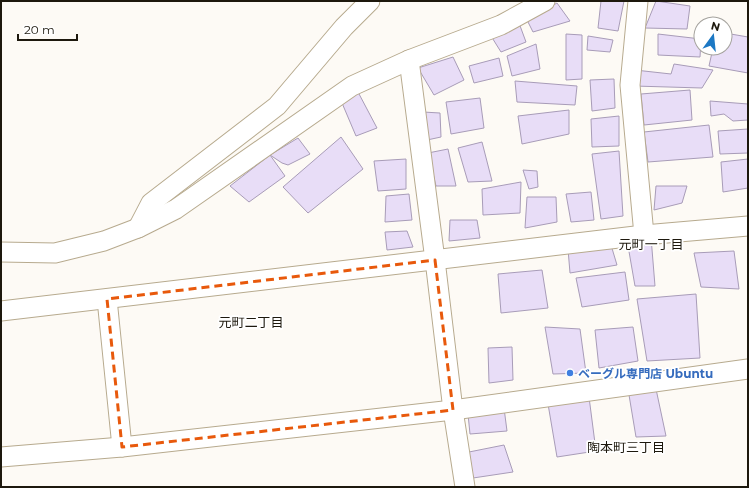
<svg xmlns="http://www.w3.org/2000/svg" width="749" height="488" font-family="Montserrat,'Noto Sans JP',sans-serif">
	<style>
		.building { fill: #e8ddf7; stroke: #a89cb8 }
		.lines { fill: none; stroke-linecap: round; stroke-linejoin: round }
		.minor-casing { stroke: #b7aa8e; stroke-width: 21 }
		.minor { stroke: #fff; stroke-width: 19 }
		.marked { fill: none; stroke: #e8590c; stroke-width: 3; stroke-dasharray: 8 5; stroke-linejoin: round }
		.shop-dot { fill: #3f7fe0; stroke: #fff; stroke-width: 1.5 }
		.labels { text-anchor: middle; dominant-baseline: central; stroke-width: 3.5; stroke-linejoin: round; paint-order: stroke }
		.shop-label { font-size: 12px; font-weight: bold; fill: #366cbe; stroke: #fff; text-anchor: start }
		.neighbourhood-label { font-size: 13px; fill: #1d180d; stroke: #fff }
	</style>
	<rect width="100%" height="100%" fill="#fdfaf5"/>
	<g class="building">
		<path d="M601 1H624L618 31 598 28Z"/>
		<path d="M656 1 690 6 687 29 645 28Z"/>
		<path d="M557 3 570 21 533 32 527 20Z"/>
		<path d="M519 23 526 42 501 52 491 36Z"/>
		<path d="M725 33 748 37V73L709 66 713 48H725Z"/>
		<path d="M566 34 582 35V79L566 80Z"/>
		<path d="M658 34 701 39 700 57 658 55Z"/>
		<path d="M588 36 613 40 610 52 587 50Z"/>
		<path d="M536 44 540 69 512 76 507 56Z"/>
		<path d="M453 57 464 80 434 95 418 68Z"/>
		<path d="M499 58 503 76 474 83 469 66Z"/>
		<path d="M674 64 713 70 702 88 634 86 635 70 671 74Z"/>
		<path d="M614 79 615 108 592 111 590 80Z"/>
		<path d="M515 81 577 86 575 105 517 102Z"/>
		<path d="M690 90 692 120 644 125 641 94Z"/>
		<path d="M358 92 377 128 356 136 342 103Z"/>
		<path d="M480 98 484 128 451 134 446 102Z"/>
		<path d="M710 101 748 104V120L733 121 724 114 711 116Z"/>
		<path d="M569 110V134L522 144 518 116Z"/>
		<path d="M423 112 440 113 441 137 427 140Z"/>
		<path d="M619 116V146L592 147 591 119Z"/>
		<path d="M709 125 713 157 648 162 644 132Z"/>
		<path d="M748 129V153L720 154 718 131Z"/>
		<path d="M341 137 363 169 308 213 283 187Z"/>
		<path d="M298 138 310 154 288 165 282 163 270 155Z"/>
		<path d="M482 142 492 181 468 182 458 148Z"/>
		<path d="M448 149 456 186H436L428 153Z"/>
		<path d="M619 151 623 216 601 219 592 154Z"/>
		<path d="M270 155 285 176 249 202 230 186Z"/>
		<path d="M406 159V189L378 191 374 161Z"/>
		<path d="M748 159V188L723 192 721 162Z"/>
		<path d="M523 170 537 171 538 187 529 189Z"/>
		<path d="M521 182 520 213 483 215 482 189Z"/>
		<path d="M656 186H687L682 203 654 210Z"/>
		<path d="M591 192 594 220 571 222 566 194Z"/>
		<path d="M409 194 412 220 385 222 386 196Z"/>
		<path d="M527 197H556L557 222 525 228Z"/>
		<path d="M450 220H477L480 238 449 241Z"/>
		<path d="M407 231 413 247 387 250 385 232Z"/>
		<path d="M651 237 655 286H635L627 240Z"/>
		<path d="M611 245 617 265 570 273 568 249Z"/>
		<path d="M734 251 739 289 701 287 694 253Z"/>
		<path d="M542 270 548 308 501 313 498 274Z"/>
		<path d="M625 272 629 300 582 307 576 278Z"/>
		<path d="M696 294 700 358 647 361 637 299Z"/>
		<path d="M545 327 580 329 586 373 553 374Z"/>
		<path d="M633 327 638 361 599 368 595 330Z"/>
		<path d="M512 347 513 380 489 383 488 348Z"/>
		<path d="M628 389H656L666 436 636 437Z"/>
		<path d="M589 397 596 451 557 457 548 404Z"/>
		<path d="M504 408 507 431 470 434 468 414Z"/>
		<path d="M504 445 513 472 473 478 469 452Z"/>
	</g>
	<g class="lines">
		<g class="minor-casing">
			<g id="minor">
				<path d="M638 1 630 85 644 235"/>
				<path d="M409 60 435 260 453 410 465 487"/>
				<path d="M138 228 151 203 277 106 344 27 370 1"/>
				<path d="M1 252 55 253 104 241 138 228 176 209 352 86 409 60 501 25 545 1"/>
				<path d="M107 299 122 447"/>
				<path d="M1 311 644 235 748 226"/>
				<path d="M1 457 122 447 453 410 748 369"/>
			</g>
		</g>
		<use href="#minor" class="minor"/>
	</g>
	<path class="marked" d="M435 260 453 410 122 447 107 299Z"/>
	<circle class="shop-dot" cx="570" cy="373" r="4"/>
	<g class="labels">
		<g class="shop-label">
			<text x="578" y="373">ベーグル専門店 Ubuntu</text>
		</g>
		<g class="neighbourhood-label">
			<text x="651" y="244">元町一丁目</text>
			<text x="251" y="322">元町二丁目</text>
			<text x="626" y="447">陶本町三丁目</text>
		</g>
	</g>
	<rect width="749" height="488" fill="none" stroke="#1d180d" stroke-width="4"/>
	<g transform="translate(713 36) rotate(15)"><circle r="19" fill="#ffffff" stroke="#a5a39e"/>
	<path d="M0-3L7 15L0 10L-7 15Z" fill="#1c78c4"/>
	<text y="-6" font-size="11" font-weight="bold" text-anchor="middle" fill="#1d180d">N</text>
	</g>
	<path d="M18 34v6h59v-6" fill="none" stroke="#1d180d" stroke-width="2"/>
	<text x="24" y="34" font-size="12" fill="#1d180d" stroke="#ffffff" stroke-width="3" paint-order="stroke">20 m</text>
</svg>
